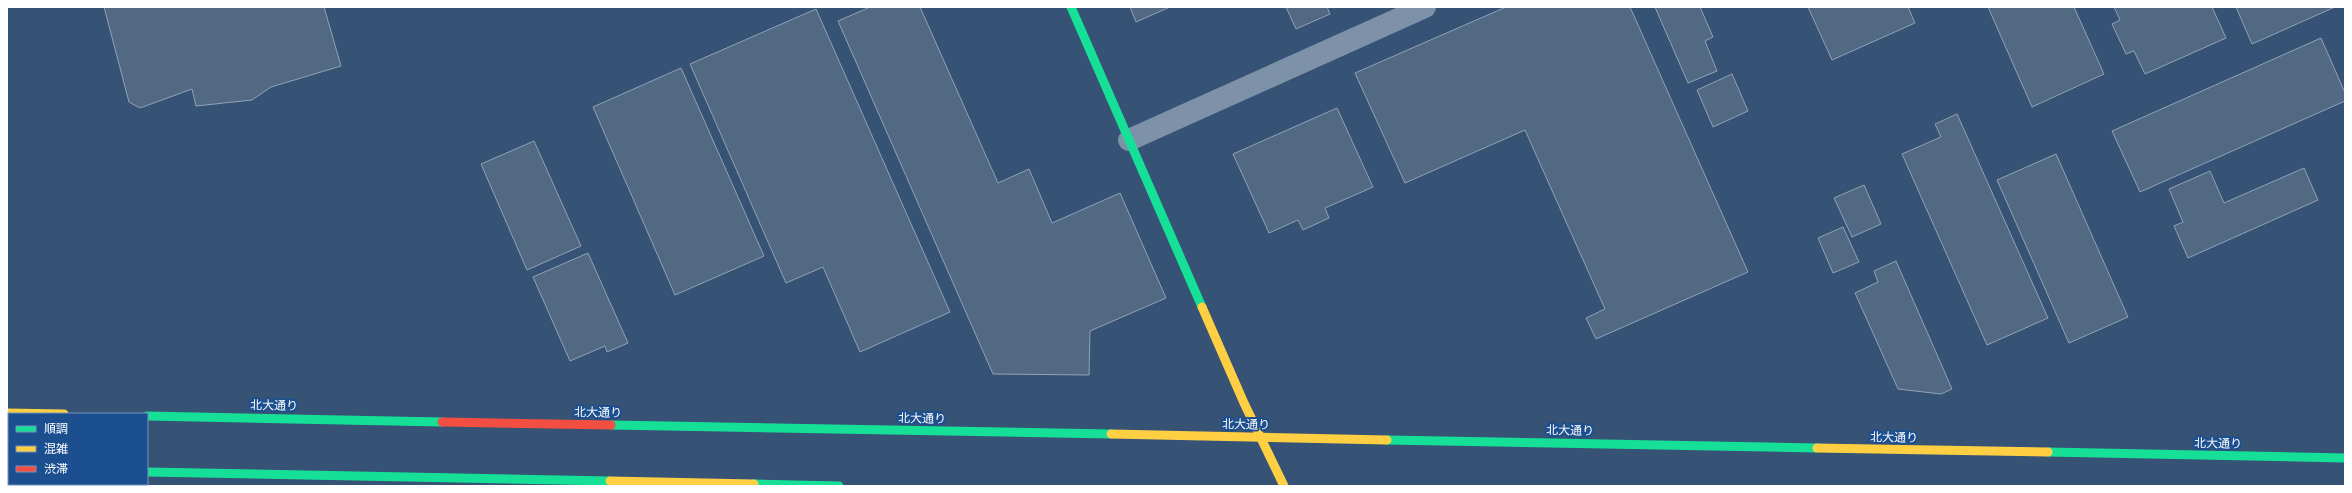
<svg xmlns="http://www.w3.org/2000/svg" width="2352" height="493" font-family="Signika,'Noto Sans JP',sans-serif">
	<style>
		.building { fill: #526984; stroke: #92a2b6 }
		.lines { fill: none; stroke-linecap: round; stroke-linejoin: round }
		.street { stroke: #7d92a8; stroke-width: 22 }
		.fast { stroke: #16e098; stroke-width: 9 }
		.slow { stroke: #ffcf43; stroke-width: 9 }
		.jam { stroke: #f24e42; stroke-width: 9 }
		.labels { text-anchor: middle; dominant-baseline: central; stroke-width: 4; stroke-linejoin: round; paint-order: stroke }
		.street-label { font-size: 12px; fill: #fff; stroke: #1b4f8f }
	</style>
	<rect width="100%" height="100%" fill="#365274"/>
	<g class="building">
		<path d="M104 7H324L341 66 271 87 252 100 196 106 192 89 140 108 129 102Z"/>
		<path d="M870 7H920L998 183 1029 169 1052 223 1120 193 1166 298 1090 331 1089 375 993 374 838 21Z"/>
		<path d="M1130 7H1170L1136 22Z"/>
		<path d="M1286 7H1327L1330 14 1296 29Z"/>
		<path d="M1506 7H1630L1748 272 1596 339 1586 318 1605 309 1525 130 1405 183 1355 73Z"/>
		<path d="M1655 7H1700L1713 37 1705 41 1717 71 1688 83Z"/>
		<path d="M1808 7H1908L1915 23 1832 60Z"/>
		<path d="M1988 7H2074L2104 74 2032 107Z"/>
		<path d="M2114 7H2212L2226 38 2145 74 2134 51 2126 54 2112 24 2120 20Z"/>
		<path d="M2236 7H2335L2252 44Z"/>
		<path d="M816 9 950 312 860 352 823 267 786 283 690 64Z"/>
		<path d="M2321 38 2345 93V101L2140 192 2112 131Z"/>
		<path d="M681 68 764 256 675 295 593 107Z"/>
		<path d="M1732 74 1748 111 1713 127 1697 90Z"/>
		<path d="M1337 108 1373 187 1325 208 1329 218 1303 230 1298 220 1269 233 1233 154Z"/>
		<path d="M1957 114 2048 318 1987 345 1902 154 1941 137 1935 124Z"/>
		<path d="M534 141 581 246 527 270 481 164Z"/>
		<path d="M2056 154 2128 317 2069 343 1997 180Z"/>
		<path d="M2304 168 2318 200 2188 258 2174 226 2183 222 2169 189 2210 171 2224 203Z"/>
		<path d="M1864 185 1881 224 1852 237 1834 198Z"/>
		<path d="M1843 227 1859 262 1833 273 1818 238Z"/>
		<path d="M588 253 628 343 607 352 605 346 570 361 533 277Z"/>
		<path d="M1896 261 1952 389 1941 394 1898 389 1855 293 1878 282 1874 271Z"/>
	</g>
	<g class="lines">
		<path class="street" d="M1129 140 1425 7"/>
		<g class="fast">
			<path d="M1071 7 1202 307"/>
			<path d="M147 416 442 422"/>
			<path d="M611 425 1111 434"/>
			<path d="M1387 440 1817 448"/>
			<path d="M2048 452 2345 458"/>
			<path d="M7 469H9"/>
			<path d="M147 472 610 481"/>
			<path d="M754 484 839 486"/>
		</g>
		<g class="slow">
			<path d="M1202 307 1244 403 1284 486"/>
			<path d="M7 413 64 414"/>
			<path d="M1111 434 1387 440"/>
			<path d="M1817 448 2048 452"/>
			<path d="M610 481 754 484"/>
		</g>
		<path class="jam" d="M442 422 611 425"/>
	</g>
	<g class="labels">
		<g class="street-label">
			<text transform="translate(274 406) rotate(1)">北大通り</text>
			<text transform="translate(598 413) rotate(1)">北大通り</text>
			<text transform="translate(922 419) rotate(1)">北大通り</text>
			<text transform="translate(1246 425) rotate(1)">北大通り</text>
			<text transform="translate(1570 431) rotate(1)">北大通り</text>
			<text transform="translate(1894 438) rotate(1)">北大通り</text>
			<text transform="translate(2218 444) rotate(1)">北大通り</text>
		</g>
	</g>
	<rect width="2352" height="493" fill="none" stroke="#ffffff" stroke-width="16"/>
	<rect x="8" y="413" width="140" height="72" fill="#1b4f8f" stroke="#7695bc"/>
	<rect x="16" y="426" width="20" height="6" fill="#16e098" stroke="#7695bc"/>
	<text x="44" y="433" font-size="12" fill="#ffffff">順調</text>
	<rect x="16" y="446" width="20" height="6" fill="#ffcf43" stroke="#7695bc"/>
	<text x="44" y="453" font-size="12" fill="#ffffff">混雑</text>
	<rect x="16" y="466" width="20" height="6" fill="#f24e42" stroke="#7695bc"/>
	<text x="44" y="473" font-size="12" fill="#ffffff">渋滞</text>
</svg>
